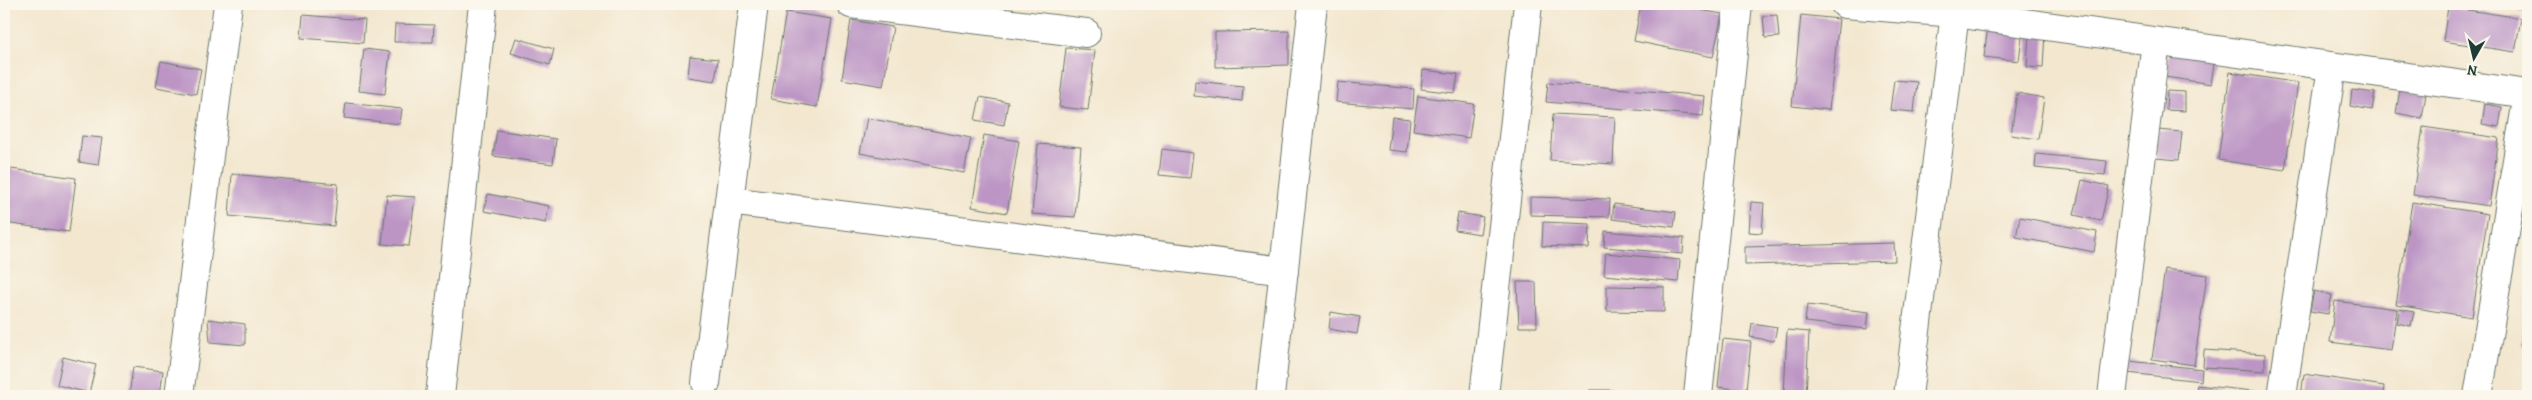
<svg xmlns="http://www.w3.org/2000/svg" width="2532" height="400" font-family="Alegreya,serif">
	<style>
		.building { fill: #bc95c5 }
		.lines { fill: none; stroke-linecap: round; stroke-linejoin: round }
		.minor-casing { stroke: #69786a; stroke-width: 30 }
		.minor { stroke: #fff; stroke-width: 28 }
	</style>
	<rect width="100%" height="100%" fill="#fbf7ec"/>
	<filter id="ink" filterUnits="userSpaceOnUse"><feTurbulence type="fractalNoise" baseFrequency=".02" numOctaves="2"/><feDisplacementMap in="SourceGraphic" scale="10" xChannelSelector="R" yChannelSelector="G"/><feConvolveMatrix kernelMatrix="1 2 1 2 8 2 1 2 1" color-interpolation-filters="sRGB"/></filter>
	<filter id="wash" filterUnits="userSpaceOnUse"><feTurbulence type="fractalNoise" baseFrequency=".0096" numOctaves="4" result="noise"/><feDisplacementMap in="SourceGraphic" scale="20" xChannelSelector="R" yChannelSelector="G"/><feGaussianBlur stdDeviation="1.12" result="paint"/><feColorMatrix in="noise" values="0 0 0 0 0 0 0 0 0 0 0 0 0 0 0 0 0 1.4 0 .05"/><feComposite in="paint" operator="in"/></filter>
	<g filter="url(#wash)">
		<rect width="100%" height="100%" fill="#f3e7cf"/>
		<g id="blocks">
			<g class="building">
				<path d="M1641 4H1668L1722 14 1713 57 1634 41Z"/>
				<path d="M2459 4H2475L2474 7Z"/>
				<path d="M2495 4H2523L2522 9Z"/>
				<path d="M2448 7 2521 18 2515 52 2443 41Z"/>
				<path d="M786 12 832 19 817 107 771 99Z"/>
				<path d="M303 15 365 20 363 43 301 38Z"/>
				<path d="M1777 15 1779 37 1765 38 1763 16Z"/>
				<path d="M1801 15 1839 19 1829 110 1792 106Z"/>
				<path d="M851 20 893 27 883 86 842 79Z"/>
				<path d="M395 24 434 25 433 42H394Z"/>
				<path d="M1988 26 2023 30 2019 61 1984 57Z"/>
				<path d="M1289 31V65L1215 67V32Z"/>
				<path d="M2029 31H2045L2043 68 2027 67Z"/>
				<path d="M516 38 554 49 550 65 511 53Z"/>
				<path d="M1066 48 1095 50 1088 110 1059 107Z"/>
				<path d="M364 49 390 52 385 94 359 91Z"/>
				<path d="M2169 51 2215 57 2211 84 2165 77Z"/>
				<path d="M690 56 718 59 715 81 688 77Z"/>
				<path d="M161 61 201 69 196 94 156 87Z"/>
				<path d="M1423 70 1458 74 1455 93 1421 89Z"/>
				<path d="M2230 72 2298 83 2285 170 2218 160Z"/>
				<path d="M1894 80 1917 82 1914 112 1890 110Z"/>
				<path d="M1195 81 1243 86 1242 101 1194 96Z"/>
				<path d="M1338 82 1414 89 1413 109 1336 102Z"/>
				<path d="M1548 82 1705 96 1703 116 1546 102Z"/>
				<path d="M2400 89 2426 94 2422 118 2396 113Z"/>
				<path d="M2352 90 2375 93 2372 110 2350 106Z"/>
				<path d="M2167 91 2185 92V111L2166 110Z"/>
				<path d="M2017 93 2044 98 2038 139 2011 135Z"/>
				<path d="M1418 96 1474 104 1469 138 1413 130Z"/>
				<path d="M980 97 1008 102 1004 125 975 120Z"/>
				<path d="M346 103 402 109 400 124 344 118Z"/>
				<path d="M2485 104 2502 107 2499 127 2482 124Z"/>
				<path d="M1553 114 1615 117 1613 164 1550 160Z"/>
				<path d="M1392 117 1410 119 1407 152 1388 150Z"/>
				<path d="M867 118 971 138 964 173 860 153Z"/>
				<path d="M2423 127 2499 138 2489 206 2413 195Z"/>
				<path d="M497 130 556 139 553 164 493 156Z"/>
				<path d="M2158 130 2182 132 2179 160 2155 158Z"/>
				<path d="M984 135 1019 141 1007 213 972 207Z"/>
				<path d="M82 136 102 138 98 165 79 162Z"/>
				<path d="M1038 144 1081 147 1075 217 1032 214Z"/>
				<path d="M1162 149 1193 153 1190 178 1159 175Z"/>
				<path d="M2036 154 2107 161 2105 175 2035 168Z"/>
				<path d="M4 168 76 178 69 232 4 223Z"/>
				<path d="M232 174 338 184 334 226 229 216Z"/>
				<path d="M2082 180 2109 186 2101 221 2074 215Z"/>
				<path d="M488 194 549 206 546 223 484 211Z"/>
				<path d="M387 195 415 197 409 246 382 244Z"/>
				<path d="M1530 197 1610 199 1609 217 1530 215Z"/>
				<path d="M1751 202 1764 203 1762 233 1749 232Z"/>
				<path d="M2412 202 2488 214 2472 317 2396 305Z"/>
				<path d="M1614 204 1676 212 1674 227 1612 219Z"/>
				<path d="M1458 213 1483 217 1480 234 1455 230Z"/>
				<path d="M2020 217 2097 232 2094 252 2016 237Z"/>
				<path d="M1543 222 1590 224 1589 248 1542 246Z"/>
				<path d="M1605 231 1684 238 1683 254 1604 247Z"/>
				<path d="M1894 243 1895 261 1745 265V247Z"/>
				<path d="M1606 253 1680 260 1678 282 1604 275Z"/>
				<path d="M2165 269 2207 275 2194 365 2152 359Z"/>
				<path d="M1517 282H1536L1537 327H1519Z"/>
				<path d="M1607 286 1664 287V312L1607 311Z"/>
				<path d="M2314 291 2332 295 2328 314 2310 311Z"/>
				<path d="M2335 301 2397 309 2391 350 2330 342Z"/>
				<path d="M1807 305 1869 312 1867 329 1805 322Z"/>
				<path d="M2399 309 2414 312 2411 326 2397 323Z"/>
				<path d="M1331 312 1360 317 1357 334 1329 329Z"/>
				<path d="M208 319 245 324V345L210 342Z"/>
				<path d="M2524 319H2528V346L2521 345Z"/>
				<path d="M1752 323 1777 327 1774 341 1750 337Z"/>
				<path d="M1787 330 1809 332 1806 396H1784Z"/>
				<path d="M1723 339 1751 342 1746 390 1718 387Z"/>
				<path d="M2204 350 2265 354V371L2203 367Z"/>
				<path d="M63 357 96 365 89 393 57 385Z"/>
				<path d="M2120 360 2202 369 2201 381 2118 372Z"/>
				<path d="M133 367 163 371 160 396H129Z"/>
				<path d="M2304 374 2384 386 2383 396H2301Z"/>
				<path d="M2197 385 2262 392V396H2195Z"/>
				<rect x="1590" y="390" width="23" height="6"/>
			</g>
		</g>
	</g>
	<g filter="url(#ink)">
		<use href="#blocks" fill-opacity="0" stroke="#69786a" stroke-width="1"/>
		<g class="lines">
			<g class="minor-casing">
				<g id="minor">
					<path d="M851 4 1086 33"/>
					<path d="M1845 4 1955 13 2528 94"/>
					<path d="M729 201 1284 271"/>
					<path d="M706 383 754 4"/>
					<path d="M179 396 228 4"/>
					<path d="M440 396 483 4"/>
					<path d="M1270 396 1313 4"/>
					<path d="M1484 396 1528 4"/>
					<path d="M1698 396 1738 4"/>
					<path d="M1908 396 1955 13"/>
					<path d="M2112 396 2156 42"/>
					<path d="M2282 396 2332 67"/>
					<path d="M2478 396 2528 94"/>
				</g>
			</g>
			<use href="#minor" class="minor"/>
		</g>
	</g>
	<rect width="2532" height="400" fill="none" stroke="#fbf7ec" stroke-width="20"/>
	<g transform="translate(2474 58) rotate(188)" stroke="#fbf7ec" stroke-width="4" paint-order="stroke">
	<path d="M0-4L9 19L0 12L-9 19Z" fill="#1f3d34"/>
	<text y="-8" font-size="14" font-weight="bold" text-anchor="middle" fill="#1f3d34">N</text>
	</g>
</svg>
